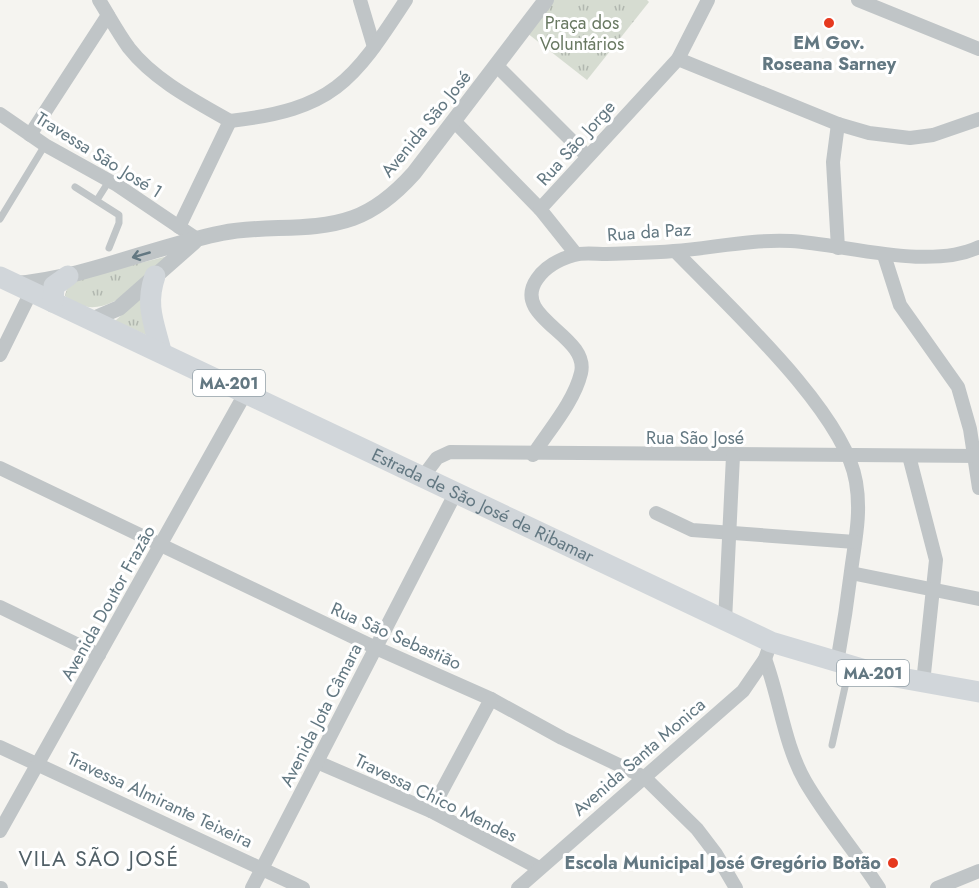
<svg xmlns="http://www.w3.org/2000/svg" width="979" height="888" font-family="Jost,sans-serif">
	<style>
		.grass { fill: url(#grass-tufts) }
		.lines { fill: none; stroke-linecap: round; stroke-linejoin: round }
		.service { stroke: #c0c5c7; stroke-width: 7 }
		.minor { stroke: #c0c5c7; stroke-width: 14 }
		.tertiary { stroke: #c0c5c7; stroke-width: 16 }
		.primary { stroke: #d1d6da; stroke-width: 21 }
		.oneway { stroke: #637882 }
		.poi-dot { fill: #e6391f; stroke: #fff; stroke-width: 2 }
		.labels { text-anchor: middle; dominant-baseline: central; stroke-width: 6; stroke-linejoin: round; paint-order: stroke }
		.shield { fill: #fff; stroke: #92a0a8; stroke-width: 1.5 }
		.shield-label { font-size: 16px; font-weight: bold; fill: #637882 }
		.park-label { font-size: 18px; fill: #697962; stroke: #fff }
		.poi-label { font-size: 18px; font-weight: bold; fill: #637882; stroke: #fff }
		.street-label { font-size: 18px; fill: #637882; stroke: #fff }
		.quarter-label { font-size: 21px; letter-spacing: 1.5px; fill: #516067; stroke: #fff }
	</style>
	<defs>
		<pattern id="grass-tufts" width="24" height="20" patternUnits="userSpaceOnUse" patternTransform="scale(1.5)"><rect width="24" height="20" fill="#d6dcd1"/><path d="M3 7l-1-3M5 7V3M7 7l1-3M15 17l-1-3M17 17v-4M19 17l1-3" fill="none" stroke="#b1b7af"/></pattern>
	</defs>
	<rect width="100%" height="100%" fill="#f5f4f0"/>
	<g class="grass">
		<path d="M553 0H647L649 2 587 80 527 33Z"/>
		<path d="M168 256C141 281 103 329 65 296L68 284 77 279Z"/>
		<path d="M144 294 151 337 115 321Z"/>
	</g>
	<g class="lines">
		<g class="service">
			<path d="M75 187 119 215V223L109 248"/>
			<path d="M97 200 109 181"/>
			<path d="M0 219 45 145"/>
			<path d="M832 745 849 669"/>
		</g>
		<g class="minor">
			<path d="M99 0C109 16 118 33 129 48 154 80 195 101 230 121"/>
			<path d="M360 0 374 47"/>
			<path d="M858 0 979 49"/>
			<path d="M678 59 838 124 869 133 910 138 933 135 979 119"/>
			<path d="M497 66 587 156"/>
			<path d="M0 114 45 145 117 185 197 239"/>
			<path d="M230 121C333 109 352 83 406 0"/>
			<path d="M455 122 540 209"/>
			<path d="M838 124 833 162 838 248"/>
			<path d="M30 135 108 15"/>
			<path d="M179 227 230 121"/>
			<path d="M675 251C726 304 845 412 856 482 861 511 856 536 852 564 848 597 843 630 837 663"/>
			<path d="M576 254 540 209 678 59 708 0"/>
			<path d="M884 255 900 305 958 387 970 429 979 488"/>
			<path d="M0 355 31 292"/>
			<path d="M533 455C549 430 574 402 581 373 590 335 510 318 537 279 545 267 560 259 574 255 583 252 596 254 606 254 628 253 651 253 674 251 713 248 751 239 791 241 845 244 928 271 979 247"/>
			<path d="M909 456 936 560 923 683"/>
			<path d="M0 468 376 648 491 699 562 738 644 777 697 829 716 854 736 888"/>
			<path d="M422 478 437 458 450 452 979 456"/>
			<path d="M656 513 692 530 855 542"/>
			<path d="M851 573 979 599"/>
			<path d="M0 607 99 655"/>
			<path d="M725 621 733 456"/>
			<path d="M765 659C780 699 784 744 805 781 827 819 856 852 879 888"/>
			<path d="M0 747 303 888"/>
			<path d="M317 762 431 811 539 868"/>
			<path d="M431 811 491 699"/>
			<path d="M0 831 246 392"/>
			<path d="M0 888H1"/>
			<path d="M252 888 455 494"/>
			<path d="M518 888 743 691 765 659 771 642"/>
			<path d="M937 888 979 871"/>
		</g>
		<g class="tertiary">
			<path d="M15 284C86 278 152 247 222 233 265 224 311 233 353 218 378 209 397 192 414 173L546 0"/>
			<path d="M91 320 119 308 194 242"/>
		</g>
		<g class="primary">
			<path d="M155 276C145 305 154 323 161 351"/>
			<path id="s1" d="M0 277 771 642 879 674 979 692"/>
			<path d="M53 302 54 286 68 276"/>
		</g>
	</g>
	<defs><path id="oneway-shaft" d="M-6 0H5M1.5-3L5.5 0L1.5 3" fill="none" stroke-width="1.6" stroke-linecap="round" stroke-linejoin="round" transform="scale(1.5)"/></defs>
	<use class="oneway" href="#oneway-shaft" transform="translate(141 255) rotate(164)"/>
	<g class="poi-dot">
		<circle cx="829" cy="23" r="6"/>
		<circle cx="893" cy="863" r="6"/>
	</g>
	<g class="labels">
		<g class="shield">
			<rect x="193" y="370" width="72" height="26" rx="4.5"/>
			<rect x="837" y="660" width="72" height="26" rx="4.5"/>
		</g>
		<g class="shield-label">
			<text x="229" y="383">MA-201</text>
			<text x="873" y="673">MA-201</text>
		</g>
		<g class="park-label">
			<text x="582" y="23">Praça dos<tspan x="582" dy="21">Voluntários</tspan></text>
		</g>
		<g class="poi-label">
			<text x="829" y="43">EM Gov.<tspan x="829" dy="21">Roseana Sarney</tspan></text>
			<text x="881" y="863" text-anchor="end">Escola Municipal José Gregório Botão</text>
		</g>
		<g class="street-label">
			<text transform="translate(426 124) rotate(-51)">Avenida São José</text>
			<text transform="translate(576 143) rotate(-48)">Rua São Jorge</text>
			<text transform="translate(99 155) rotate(32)">Travessa São José 1</text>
			<text transform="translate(649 232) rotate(-4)">Rua da Paz</text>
			<text x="695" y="438">Rua São José</text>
			<text stroke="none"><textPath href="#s1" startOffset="534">Estrada de São José de Ribamar</textPath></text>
			<text transform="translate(108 603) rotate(-61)">Avenida Doutor Frazão</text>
			<text transform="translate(396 636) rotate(24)">Rua São Sebastião</text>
			<text transform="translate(321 715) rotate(-63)">Avenida Jota Câmara</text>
			<text transform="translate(639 757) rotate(-41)">Avenida Santa Monica</text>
			<text transform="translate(436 798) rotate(26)">Travessa Chico Mendes</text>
			<text transform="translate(160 800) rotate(25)">Travessa Almirante Teixeira</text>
		</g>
		<g class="quarter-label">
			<text x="99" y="859">VILA SÃO JOSÉ</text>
		</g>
	</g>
</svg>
